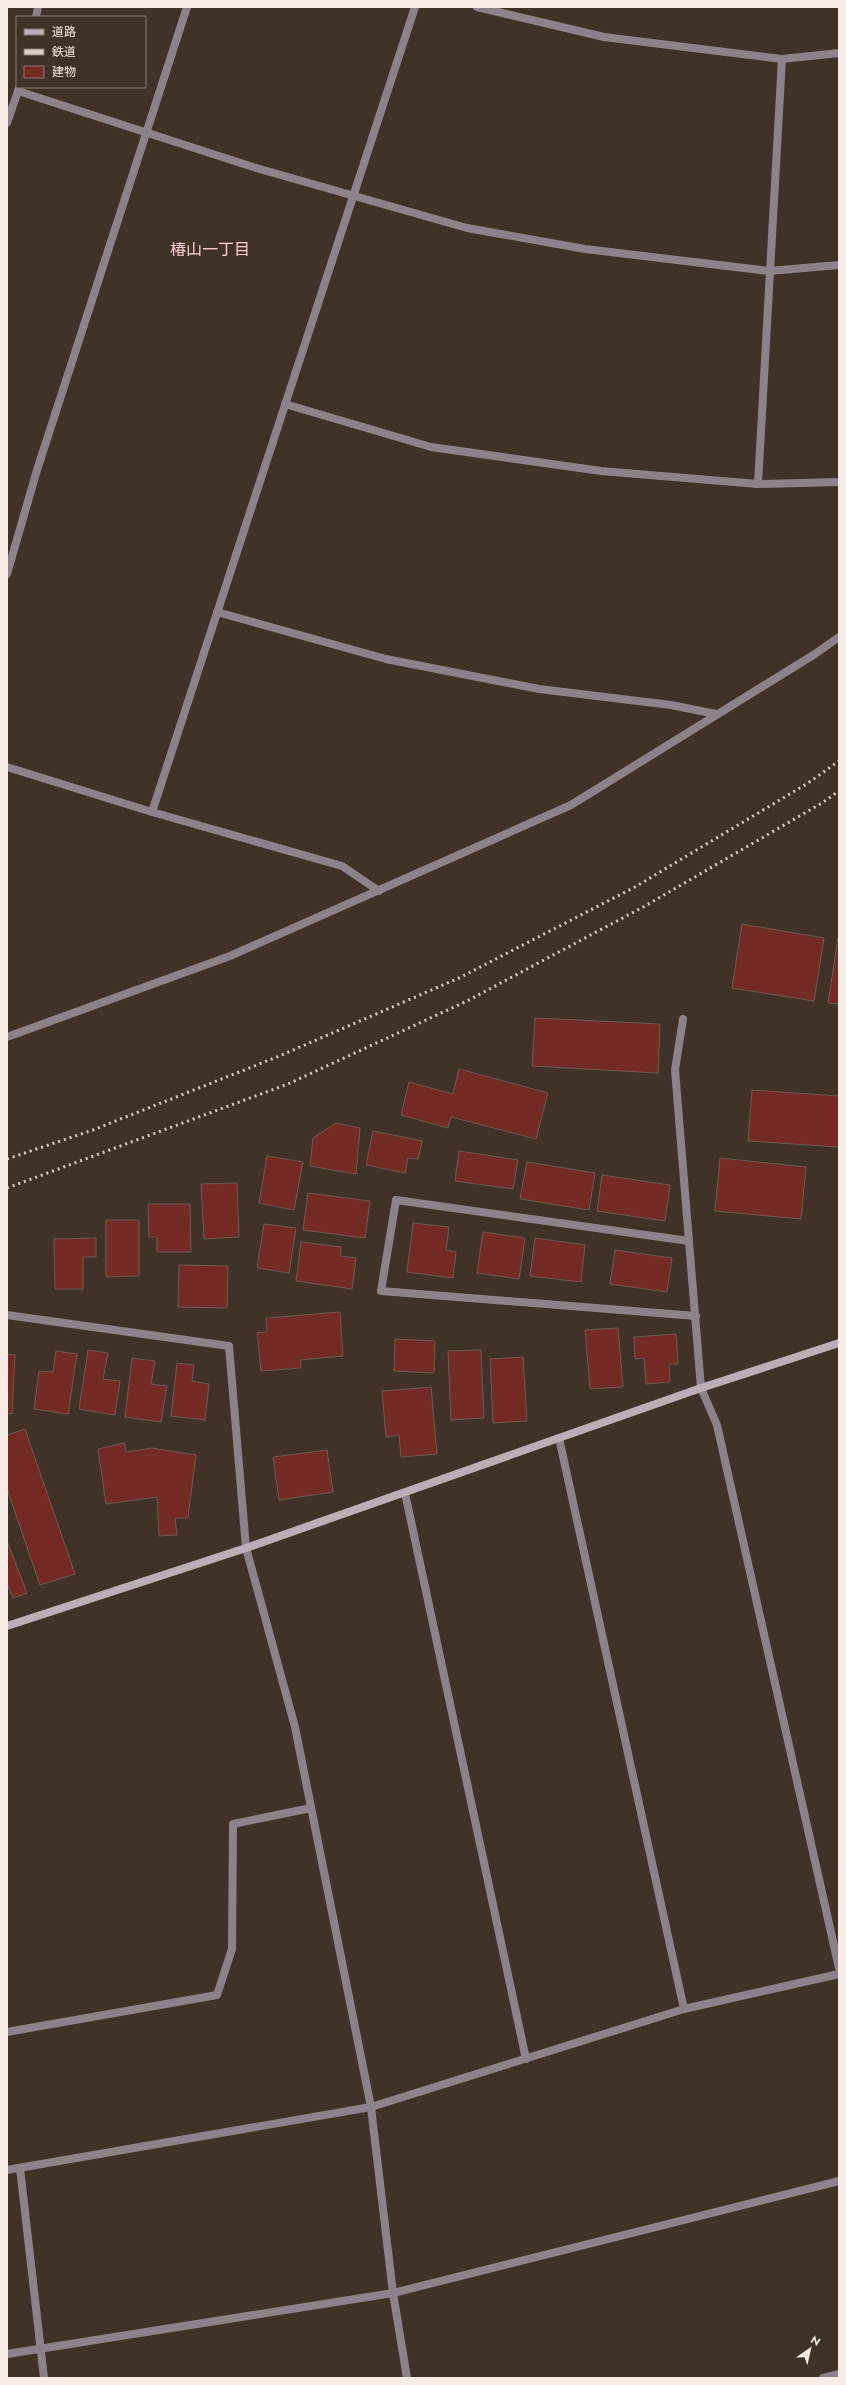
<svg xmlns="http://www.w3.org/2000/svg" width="846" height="2385" font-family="Jost,'Noto Sans JP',sans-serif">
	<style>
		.building { fill: #732b24; stroke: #705b57 }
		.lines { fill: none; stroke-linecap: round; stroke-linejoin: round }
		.street { stroke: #8b8389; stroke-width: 8 }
		.secondary { stroke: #bbaeb7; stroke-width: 8 }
		.rail { stroke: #dacfc7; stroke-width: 3; stroke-dasharray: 2 4; stroke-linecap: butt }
		.labels { text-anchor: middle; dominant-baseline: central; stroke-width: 3; stroke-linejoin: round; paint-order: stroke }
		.neighbourhood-label { font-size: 16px; fill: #fdcad5; stroke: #413227 }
	</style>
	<rect width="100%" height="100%" fill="#413227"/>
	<g class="building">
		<path d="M742 924 824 938 814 1001 732 988Z"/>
		<path d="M838 938H839V1004L828 1003Z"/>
		<path d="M535 1018 660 1024 658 1073 532 1066Z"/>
		<path d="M459 1069 548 1093 536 1139 451 1117 448 1128 401 1115 409 1082 453 1094Z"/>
		<path d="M752 1090 839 1096V1147L748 1141Z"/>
		<path d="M336 1123 360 1128 356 1174 310 1166 313 1138Z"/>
		<path d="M373 1131 422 1141 418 1159 408 1158 405 1173 366 1165Z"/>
		<path d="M459 1151 518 1160 513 1189 455 1181Z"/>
		<path d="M267 1156 303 1162 294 1210 259 1203Z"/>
		<path d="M720 1158 806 1167 801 1219 715 1211Z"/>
		<path d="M527 1162 595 1173 589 1210 520 1199Z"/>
		<path d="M602 1175 670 1185 665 1221 597 1211Z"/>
		<path d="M237 1183 239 1237 204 1239 201 1184Z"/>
		<path d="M308 1193 370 1201 365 1238 303 1230Z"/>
		<path d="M148 1204H190L191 1252H157V1237H149Z"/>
		<path d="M106 1220H139V1276L106 1277Z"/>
		<path d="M413 1223 449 1227 446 1250 456 1252 453 1278 407 1272Z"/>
		<path d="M264 1224 296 1228 289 1273 257 1268Z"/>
		<path d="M483 1232 525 1238 519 1279 477 1273Z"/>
		<path d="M96 1238V1257H83V1289H55L54 1239Z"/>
		<path d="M535 1238 585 1245 581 1282 530 1276Z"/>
		<path d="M301 1242 341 1247 340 1256 356 1258 352 1289 296 1281Z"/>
		<path d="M615 1250 672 1258 667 1292 610 1284Z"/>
		<path d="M179 1265 228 1266 227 1308 178 1307Z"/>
		<path d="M340 1312 343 1356 300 1360 301 1368 261 1371 257 1333 267 1332 266 1318Z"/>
		<path d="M618 1328 623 1387 590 1389 585 1330Z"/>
		<path d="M676 1334 678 1364H669L670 1382 646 1384 644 1358 635 1359 634 1337Z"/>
		<path d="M395 1339 435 1341 434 1373 394 1371Z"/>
		<path d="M88 1350 108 1353 103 1379 120 1381 115 1415 79 1409Z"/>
		<path d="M481 1350 484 1418 451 1420 448 1351Z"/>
		<path d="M56 1351 77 1354 68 1414 34 1409 39 1371 53 1372Z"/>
		<path d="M7 1354 15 1355 12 1414 7 1413Z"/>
		<path d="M523 1357 527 1421 493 1423 490 1359Z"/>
		<path d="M132 1358 155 1361 151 1384 167 1386 161 1422 125 1417Z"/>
		<path d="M177 1363 194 1365 192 1381 209 1384 205 1420 171 1416Z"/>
		<path d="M431 1387 437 1454 401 1457 399 1435 386 1437 382 1391Z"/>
		<path d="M25 1429 75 1574 40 1585 7 1489V1435Z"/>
		<path d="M124 1443 126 1452 152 1448 196 1455 188 1518H175L177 1535 159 1536 157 1497 106 1504 98 1449Z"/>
		<path d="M327 1450 333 1492 279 1500 273 1457Z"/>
		<path d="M7 1541 27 1593 13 1598 7 1583Z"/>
	</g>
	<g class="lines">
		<g class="street">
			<path d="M477 7 604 37 782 59 839 53"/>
			<path d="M36 17 38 7"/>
			<path d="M19 87 18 91 253 167 467 228 585 249 769 271 839 265"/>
			<path d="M7 123 18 91"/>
			<path d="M285 404 431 447 601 471 758 484 839 482"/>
			<path d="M758 484 782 59"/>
			<path d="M7 574 37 470 187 7"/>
			<path d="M217 612 386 659 539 689 671 705 716 714"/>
			<path d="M7 767 152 812 342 866 379 891"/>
			<path d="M152 812 415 7"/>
			<path d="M683 1019 675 1070 701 1388 717 1425 839 1968"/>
			<path d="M7 1037 230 956 571 805 815 654 839 637"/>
			<path d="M689 1241 396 1200 381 1291 696 1316"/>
			<path d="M7 1315 229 1346 246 1548 295 1727 371 2107 393 2293 407 2378"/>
			<path d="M559 1438 684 2009"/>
			<path d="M405 1493 526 2059"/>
			<path d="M7 2032 217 1995 232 1949 233 1824 311 1808"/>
			<path d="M20 2168 44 2378"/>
			<path d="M7 2170 371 2107 684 2009 839 1974"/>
			<path d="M7 2354 393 2293 839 2181"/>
			<path d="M823 2378 839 2374"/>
		</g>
		<path class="secondary" d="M7 1626 246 1548 701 1388 839 1343"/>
		<g class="rail">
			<path d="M7 1159 93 1130 277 1057 459 978 635 887 808 783 839 761"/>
			<path d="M7 1188 288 1084 467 1001 645 906 822 803 839 791"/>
		</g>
	</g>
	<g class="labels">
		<g class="neighbourhood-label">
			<text x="210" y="249">椿山一丁目</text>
		</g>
	</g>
	<rect width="846" height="2385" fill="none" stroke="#f7ede6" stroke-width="16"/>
	<rect x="16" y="16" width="130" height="72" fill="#413227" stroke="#8a7d73"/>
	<rect x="24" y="29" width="20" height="6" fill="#bbaeb7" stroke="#8a7d73"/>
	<text x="52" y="36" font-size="12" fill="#f7ede6">道路</text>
	<rect x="24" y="49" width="20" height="6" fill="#dacfc7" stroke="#8a7d73"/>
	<text x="52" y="56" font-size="12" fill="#f7ede6">鉄道</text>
	<rect x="24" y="66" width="20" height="12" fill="#732b24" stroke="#8a7d73"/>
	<text x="52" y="76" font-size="12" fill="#f7ede6">建物</text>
	<g transform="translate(810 2349) rotate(34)" stroke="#413227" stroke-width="3" paint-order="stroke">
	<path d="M0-3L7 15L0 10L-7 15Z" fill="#f7ede6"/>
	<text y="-6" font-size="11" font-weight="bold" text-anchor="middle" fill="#f7ede6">N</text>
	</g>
</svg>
